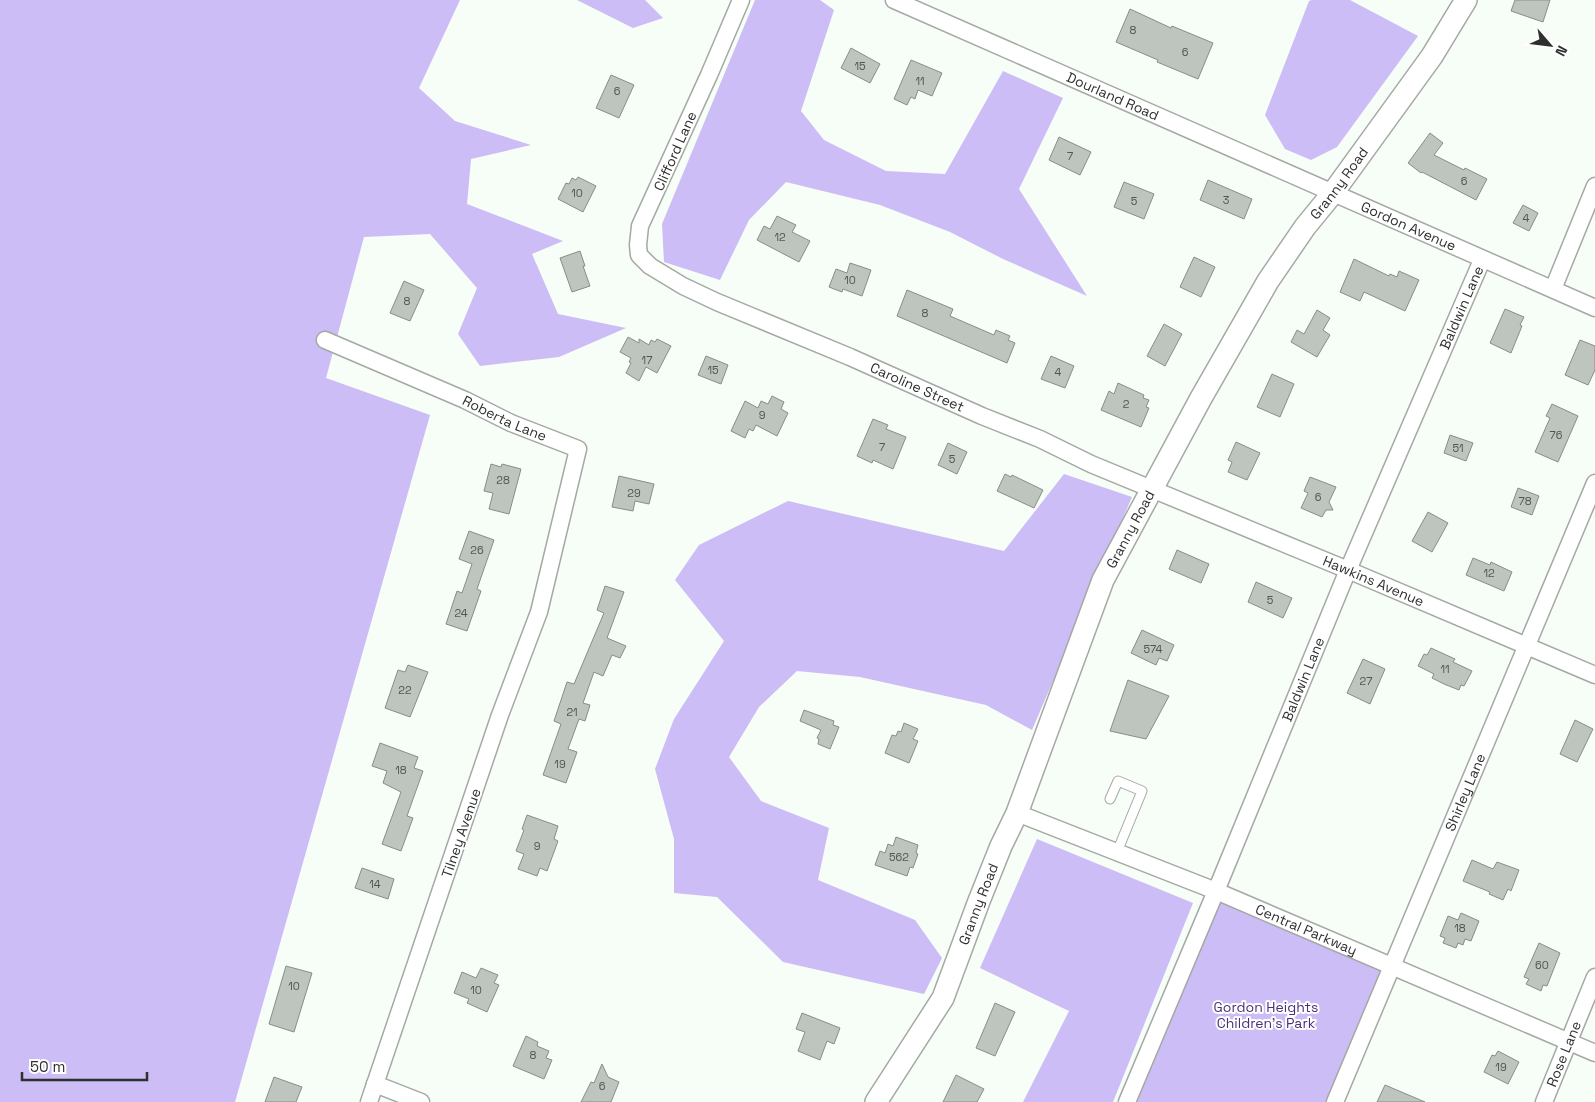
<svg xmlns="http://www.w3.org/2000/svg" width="1595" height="1102" font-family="'Space Grotesk',sans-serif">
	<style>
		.green { fill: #ccbdf7 }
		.building { fill: #bec4be; stroke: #888d88 }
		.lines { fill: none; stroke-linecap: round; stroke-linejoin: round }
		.service-casing { stroke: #a4a9a3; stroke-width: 11 }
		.minor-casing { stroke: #a4a9a3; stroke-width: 19 }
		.tertiary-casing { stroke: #a4a9a3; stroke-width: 24 }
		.service { stroke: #fff; stroke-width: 9 }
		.minor { stroke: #fff; stroke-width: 16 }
		.tertiary { stroke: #fff; stroke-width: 21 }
		.labels { text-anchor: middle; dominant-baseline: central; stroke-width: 4; stroke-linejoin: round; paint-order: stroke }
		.number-label { font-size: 11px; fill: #525552 }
		.street-label { font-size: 14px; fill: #2e302e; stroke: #fff }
		.park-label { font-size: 14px; fill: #4a3176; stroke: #fff }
	</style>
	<rect width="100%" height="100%" fill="#f7fdf7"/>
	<g class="green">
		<path d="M0 0H460L419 88 455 121 531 145 471 159 467 204 563 241 532 254 558 314 626 328 559 357 480 366 458 334 477 288 430 234 364 237 326 378 430 415 235 1102H0Z"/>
		<path d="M577 0H645L663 18 633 28Z"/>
		<path d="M755 0H820L834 10 801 111 824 140 886 171 945 174 1003 71 1063 98 1019 189 1087 296 1003 259 950 232 880 205 786 182 749 220 720 280 664 262 662 224Z"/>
		<path d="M1312 0H1350L1418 36 1337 147 1311 160 1285 149 1265 115 1309 1Z"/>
		<path d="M1064 474 1132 497 1032 730 986 705 860 677 797 671 759 707 729 757 761 801 829 828 818 880 915 920 942 958 924 994 783 962 717 897 674 893V839L655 769 674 719 724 641 675 580 699 545 788 501 1004 551Z"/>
		<path d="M1037 839 1193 903 1113 1102H1023L1069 1011 980 968Z"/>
		<path d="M1221 902 1383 971 1326 1102H1135Z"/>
	</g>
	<g class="building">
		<path d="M1515 0H1550L1543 22 1511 11Z"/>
		<path d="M1130 9 1171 28 1172 26 1213 43 1198 79 1157 62 1158 60 1116 42Z"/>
		<path d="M851 48 880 64 870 83 841 68Z"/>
		<path d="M911 60 942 73 932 96 918 90 915 99 911 97 907 105 894 99Z"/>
		<path d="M611 75 634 85 619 118 596 108Z"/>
		<path d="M1430 133 1443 143 1434 155 1464 170 1465 168 1487 179 1476 200 1422 172 1421 173 1408 163Z"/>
		<path d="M1059 137 1091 152 1080 175 1049 160Z"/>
		<path d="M578 177 596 186 583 212 558 199 566 183 569 184 572 178 576 180Z"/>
		<path d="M1208 180 1252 199 1244 219 1200 200Z"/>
		<path d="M1124 182 1154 194 1144 219 1114 207Z"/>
		<path d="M1523 205 1538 213 1529 231 1513 223Z"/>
		<path d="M777 216 796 225 792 232 810 241 799 262 757 240 764 226 770 229Z"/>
		<path d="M580 251 585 266H583L590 286 572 292 560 258Z"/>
		<path d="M1194 257 1215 267 1201 297 1180 287Z"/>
		<path d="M1354 259 1389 276 1390 274 1397 277 1399 271 1419 280 1405 311 1364 292 1360 301 1340 292Z"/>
		<path d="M850 263 871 270 862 296 843 289 842 292 829 287 836 269 847 273Z"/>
		<path d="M404 281 424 290 410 321 390 313Z"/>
		<path d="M907 290 953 309 950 316 994 335 996 330 1010 336 1008 340 1015 343 1007 363 897 316Z"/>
		<path d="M1505 309 1524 317 1520 325 1522 326 1511 353 1490 343Z"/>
		<path d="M1317 310 1330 318 1323 330 1330 335 1317 357 1291 342 1297 330 1304 334Z"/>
		<path d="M1164 324 1182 334 1165 366 1147 356Z"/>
		<path d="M628 337 639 343V339L649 345 651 340 655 342 657 339 671 346 657 373 646 367 639 381 626 373 631 363 629 362 631 358 620 352Z"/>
		<path d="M1580 340 1595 346V370L1588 385 1565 375Z"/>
		<path d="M706 356 728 365 721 384 698 375Z"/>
		<path d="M1051 356 1074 366 1065 388 1041 379Z"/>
		<path d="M1272 374 1294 384 1280 417 1257 407Z"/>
		<path d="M1118 383 1144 395 1143 398 1149 400 1146 407 1149 408 1141 427 1101 410 1109 391 1114 394Z"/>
		<path d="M772 396 784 402 781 409 788 413 777 436 756 425 753 431 749 429 745 438 731 431 745 401 758 408 761 401 768 404Z"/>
		<path d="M1552 404 1578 416 1558 462 1535 452 1550 418 1546 416Z"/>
		<path d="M873 419 888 425 886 429 906 437 893 469 873 460 872 463 857 456Z"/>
		<path d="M1450 435 1473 443 1466 461 1444 453Z"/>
		<path d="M1236 442 1260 453 1247 480 1228 472 1232 462 1228 460Z"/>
		<path d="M948 443 967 452 957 474 938 465Z"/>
		<path d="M491 464 501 467 502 464 521 469 509 514 489 509 493 493 484 491Z"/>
		<path d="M1005 474 1011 477 1012 475 1043 490 1034 508 997 491Z"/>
		<path d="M619 476 654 484 649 504 635 501 633 511 612 507Z"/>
		<path d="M1310 477 1336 487 1329 502 1333 510H1326L1322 517 1301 508 1308 493 1304 491Z"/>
		<path d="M1518 488 1539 496 1532 515 1511 507Z"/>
		<path d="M1428 512 1448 523 1432 552 1412 541Z"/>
		<path d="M469 531 494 540 477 589 481 591 467 631 446 624 457 591 462 593 472 564 459 559Z"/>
		<path d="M1177 550 1209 564 1201 583 1169 569Z"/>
		<path d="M1473 558 1490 565 1491 562 1512 572 1504 591 1466 575Z"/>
		<path d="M1256 582 1292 598 1283 618 1248 602Z"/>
		<path d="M605 586 624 592 607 638 626 646 620 658 612 655 603 676 594 672 583 703 590 705 585 721 579 719 568 749 577 752 566 783 543 775 561 724 554 721 567 682 574 684 604 613 597 610Z"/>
		<path d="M1142 630 1174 645 1167 661 1159 658 1156 665 1131 653Z"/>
		<path d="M1431 648 1455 659 1453 662 1472 671 1464 686 1461 685 1459 690 1444 684 1432 678 1434 674 1418 666 1424 654 1427 655Z"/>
		<path d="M1363 659 1385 669 1370 704 1347 693Z"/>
		<path d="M408 665 428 672 410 717 385 708 398 670 405 672Z"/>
		<path d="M1128 680 1169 696 1146 739 1110 731Z"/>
		<path d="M804 710 834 721 833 725 839 727 830 749 818 744 819 739 817 738 821 730 800 721Z"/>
		<path d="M1575 720 1593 729 1577 762 1560 754Z"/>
		<path d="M904 723 918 729 913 739 918 741 909 763 885 753 892 735 896 736 898 731 901 732Z"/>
		<path d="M380 743 418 757 414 768 423 771 407 816 413 818 401 851 382 844 401 792 383 783 387 771 372 766Z"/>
		<path d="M527 815 558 826 554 839 558 841 547 871 540 868 537 876 518 869 524 854 516 851 524 830 522 829Z"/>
		<path d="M896 837 918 845 916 853 918 854 913 868 910 867 907 876 875 865 880 851 885 853 888 844 893 846Z"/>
		<path d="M1472 860 1493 869 1497 862 1519 870 1511 891 1508 889 1503 900 1489 894 1490 892 1463 881Z"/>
		<path d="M362 868 394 879 388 899 355 888Z"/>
		<path d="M1461 913 1479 921 1471 941 1465 939 1463 945 1458 943 1456 948 1443 943 1445 938 1440 936 1448 916 1458 920Z"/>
		<path d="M1539 943 1560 953 1547 986 1543 985 1541 991 1526 984 1529 979 1524 977Z"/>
		<path d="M286 966 312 973 294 1032 269 1024Z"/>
		<path d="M481 968 498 975 494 983 499 985 487 1012 467 1003 469 999 454 993 462 972 476 978Z"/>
		<path d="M995 1003 1015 1012 995 1056 976 1048Z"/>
		<path d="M802 1013 840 1028 834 1044 827 1041 820 1060 798 1051 805 1032 796 1029Z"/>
		<path d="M526 1036 538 1042 537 1046 549 1051 546 1058 552 1060 544 1079 513 1066Z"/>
		<path d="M1498 1051 1519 1062 1508 1084 1484 1072 1492 1055 1495 1056Z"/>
		<path d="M602 1064 608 1077 619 1082 611 1102H581L591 1082 594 1083Z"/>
		<path d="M956 1075 984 1089 977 1102H943Z"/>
		<path d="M274 1077 302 1087 296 1102H265Z"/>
		<path d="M1385 1085 1425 1102H1377Z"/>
	</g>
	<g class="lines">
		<g class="service-casing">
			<path id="service" d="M1110 799 1118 781 1142 791 1117 852"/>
		</g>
		<g class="minor-casing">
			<g id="minor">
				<path id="s1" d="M741 0 709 75 640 226 638 245 639 255 650 266 683 286 717 302 850 357 982 416 1040 439 1091 464 1348 570 1595 675"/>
				<path id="s2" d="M894 0 1595 308"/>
				<path d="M1553 289 1595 186"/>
				<path id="s3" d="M325 340 465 400 511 423 578 449 539 612 500 715 369 1102"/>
				<path id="s4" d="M1017 813 1216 891 1595 1053"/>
				<path d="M375 1084 421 1102"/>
				<path id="s5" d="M1127 1102 1216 891 1348 570 1482 260"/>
				<path id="s6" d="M1335 1102 1595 483"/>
				<path id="s7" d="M1544 1102 1595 977"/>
			</g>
		</g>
		<g class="tertiary-casing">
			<g id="tertiary">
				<path id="s8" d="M876 1102 943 998 979 901 1001 846 1017 813 1103 580 1201 398 1268 281 1305 227 1332 194 1432 56 1466 0"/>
			</g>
		</g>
		<use href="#service" class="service"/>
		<use href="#minor" class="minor"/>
		<use href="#tertiary" class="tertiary"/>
	</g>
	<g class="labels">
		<g class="number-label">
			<text x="1133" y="30">8</text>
			<text x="1185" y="52">6</text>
			<text x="860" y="66">15</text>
			<text x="920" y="81">11</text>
			<text x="617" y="91">6</text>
			<text x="1070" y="156">7</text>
			<text x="1464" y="181">6</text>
			<text x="577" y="193">10</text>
			<text x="1226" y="200">3</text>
			<text x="1134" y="201">5</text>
			<text x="1526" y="218">4</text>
			<text x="780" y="237">12</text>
			<text x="850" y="280">10</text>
			<text x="407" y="301">8</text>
			<text x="925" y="313">8</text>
			<text x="647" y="360">17</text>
			<text x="713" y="370">15</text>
			<text x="1058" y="372">4</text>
			<text x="1126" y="404">2</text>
			<text x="762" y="415">9</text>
			<text x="1556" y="435">76</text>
			<text x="882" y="447">7</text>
			<text x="1458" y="448">51</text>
			<text x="952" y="459">5</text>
			<text x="503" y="480">28</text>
			<text x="634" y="493">29</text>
			<text x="1318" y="497">6</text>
			<text x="1525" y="501">78</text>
			<text x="477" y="550">26</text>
			<text x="1489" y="573">12</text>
			<text x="1270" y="600">5</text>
			<text x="461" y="613">24</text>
			<text x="1153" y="649">574</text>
			<text x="1445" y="669">11</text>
			<text x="1366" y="681">27</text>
			<text x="405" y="690">22</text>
			<text x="572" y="712">21</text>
			<text x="560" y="764">19</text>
			<text x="401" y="770">18</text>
			<text x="537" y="846">9</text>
			<text x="899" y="857">562</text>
			<text x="375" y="884">14</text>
			<text x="1460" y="928">18</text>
			<text x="1542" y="965">60</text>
			<text x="294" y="986">10</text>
			<text x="476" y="990">10</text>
			<text x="533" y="1055">8</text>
			<text x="1501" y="1067">19</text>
			<text x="602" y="1086">6</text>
		</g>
		<g class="street-label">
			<text stroke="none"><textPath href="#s2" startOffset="239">Dourland Road</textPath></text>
			<text transform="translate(675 151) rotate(-66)">Clifford Lane</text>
			<text stroke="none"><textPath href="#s8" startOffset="1034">Granny Road</textPath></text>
			<text stroke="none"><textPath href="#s2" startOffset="562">Gordon Avenue</textPath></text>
			<text stroke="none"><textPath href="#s5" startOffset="862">Baldwin Lane</textPath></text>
			<text stroke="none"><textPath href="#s1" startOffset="586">Caroline Street</textPath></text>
			<text stroke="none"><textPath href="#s3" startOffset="196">Roberta Lane</textPath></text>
			<text stroke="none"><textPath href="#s8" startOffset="629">Granny Road</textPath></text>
			<text stroke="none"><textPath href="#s1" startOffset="1082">Hawkins Avenue</textPath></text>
			<text stroke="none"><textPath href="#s5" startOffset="458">Baldwin Lane</textPath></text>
			<text stroke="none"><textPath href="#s6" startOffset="336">Shirley Lane</textPath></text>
			<text transform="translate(461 833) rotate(-71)">Tilney Avenue</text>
			<text stroke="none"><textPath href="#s8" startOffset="224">Granny Road</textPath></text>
			<text stroke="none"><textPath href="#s4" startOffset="312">Central Parkway</textPath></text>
			<text stroke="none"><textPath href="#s7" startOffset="52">Rose Lane</textPath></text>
		</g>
		<g class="park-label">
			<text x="1266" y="1007">Gordon Heights<tspan x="1266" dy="16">Children's Park</tspan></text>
		</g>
	</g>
	<g transform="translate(1550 45) rotate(118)" stroke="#ffffff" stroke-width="4" paint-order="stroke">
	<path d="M0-4L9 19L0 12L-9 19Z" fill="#2e302e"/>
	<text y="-8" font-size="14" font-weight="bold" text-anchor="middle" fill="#2e302e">N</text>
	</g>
	<path d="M22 1072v8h125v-8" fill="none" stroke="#2e302e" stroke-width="2.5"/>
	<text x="30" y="1072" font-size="15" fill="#2e302e" stroke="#ffffff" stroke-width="4" paint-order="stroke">50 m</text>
</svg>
